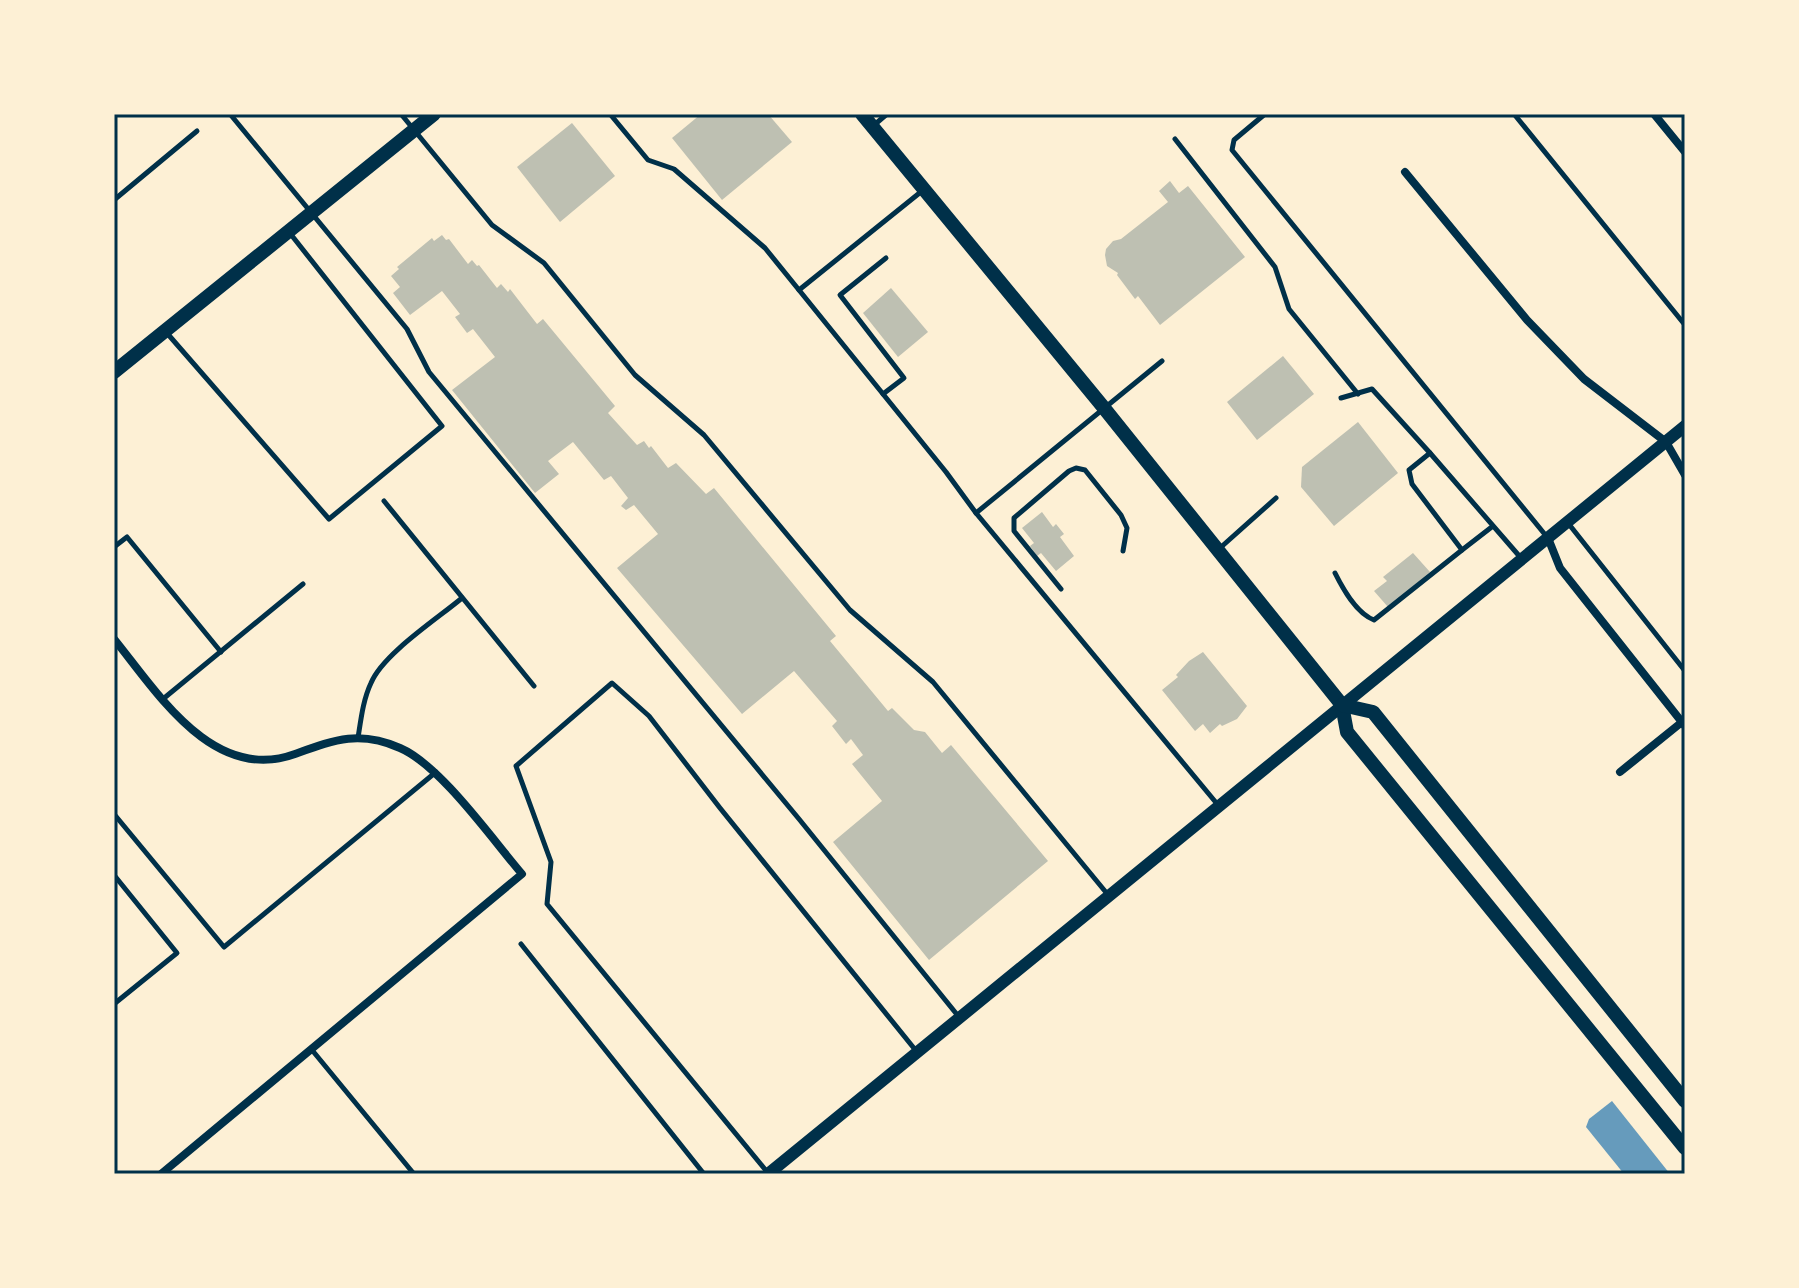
<svg xmlns="http://www.w3.org/2000/svg" width="1799" height="1288" font-family="'Sofia Sans Condensed',sans-serif">
	<style>
		.water { fill: #669bbc }
		.building { fill: #bec0b2 }
		.lines { fill: none; stroke-linecap: round; stroke-linejoin: round }
		.service { stroke: #003049; stroke-width: 5 }
		.minor { stroke: #003049; stroke-width: 8 }
		.tertiary { stroke: #003049; stroke-width: 12 }
		.primary { stroke: #003049; stroke-width: 14 }
		.neatline { fill: none; stroke: #003049; stroke-width: 3 }
	</style>
	<rect width="100%" height="100%" fill="#fdf0d5"/>
	<path class="water" d="M1612 1101 1670 1174H1624L1586 1127 1589 1119Z"/>
	<g class="building">
		<path d="M701 114H768L792 142 722 200 672 138Z"/>
		<path d="M572 123 615 176 560 222 517 167Z"/>
		<path d="M1170 181 1179 193 1188 186 1245 257 1160 325 1138 296 1135 299 1117 275 1118 273 1107 266 1105 255 1106 249 1113 241 1121 239 1168 202 1159 191Z"/>
		<path d="M442 235 446 240 449 239 468 264 472 260 477 266 479 265 497 288 501 284 508 292 510 289 537 324 543 319 615 406 608 413 637 445 644 441 649 448 651 446 668 468 676 463 706 494 714 488 836 636 830 641 888 711 892 708 914 730 925 732 942 753 951 745 1048 861 929 960 833 842 882 801 852 764 863 755 851 739 846 744 832 726 837 721 794 671 742 714 617 568 658 534 634 505 626 510 621 506 628 498 611 476 604 480 573 442 548 461 559 474 535 493 452 390 495 357 473 329 467 333 455 317 460 314 442 291 410 315 393 293 400 287 391 276 399 269 397 267 432 238 434 241Z"/>
		<path d="M891 288 928 332 898 357 863 313Z"/>
		<path d="M1283 356 1314 394 1257 440 1227 402Z"/>
		<path d="M1358 422 1398 473 1334 526 1301 487 1302 467Z"/>
		<path d="M1042 512 1053 527 1056 524 1064 534 1060 537 1074 556 1056 571 1041 553 1037 556 1030 546 1034 543 1022 528Z"/>
		<path d="M1413 553 1430 572 1388 607 1374 591 1387 581 1383 577Z"/>
		<path d="M1203 652 1247 706 1237 719 1222 726 1220 724 1210 733 1203 724 1195 731 1162 690 1178 677 1176 675 1189 661Z"/>
	</g>
	<g class="lines">
		<g class="service">
			<path d="M230 114 407 329 429 372 799 819 959 1017"/>
			<path d="M401 114 492 225 544 263 635 375 704 435 850 610 933 682 1109 896"/>
			<path d="M610 114 648 160 674 169 765 248 799 290 922 191"/>
			<path d="M1265 114 1234 140 1232 150 1547 537"/>
			<path d="M1514 114 1685 325"/>
			<path d="M873 126 887 114"/>
			<path d="M1175 139 1275 267 1289 309 1358 394"/>
			<path d="M114 200 197 131"/>
			<path d="M799 290 946 472 976 513"/>
			<path d="M166 332 329 519 442 426 289 232"/>
			<path d="M1162 361 976 513 1218 805"/>
			<path d="M883 394 904 378 840 295 886 258"/>
			<path d="M1341 398 1372 389 1430 453"/>
			<path d="M384 501 534 686"/>
			<path d="M1568 523 1685 671"/>
			<path d="M1493 526 1462 550 1412 484 1409 470 1430 453 1521 558"/>
			<path d="M114 547 127 537 221 652"/>
			<path d="M1220 548 1276 498"/>
			<path d="M1335 573C1343 589 1356 613 1374 620L1462 550"/>
			<path d="M1061 589 1014 531V518L1069 471 1076 468 1085 470 1121 515 1127 528 1123 551"/>
			<path d="M163 699 303 584"/>
			<path d="M358 738C361 719 363 700 371 683 383 654 437 619 462 598"/>
			<path d="M114 814 224 947 436 772"/>
			<path d="M114 875 177 953 114 1004"/>
			<path d="M521 944 704 1174"/>
			<path d="M312 1050 414 1174"/>
			<path d="M768 1173 547 904 551 862 516 766 612 683 649 716 720 808 917 1052"/>
		</g>
		<g class="minor">
			<path d="M1654 114 1685 152"/>
			<path d="M1405 172 1527 320 1584 379 1666 442 1685 475"/>
			<path d="M1548 538 1560 568 1685 726"/>
			<path d="M114 639C157 692 213 784 295 754 334 740 359 730 400 748 440 765 492 839 522 874L161 1174"/>
			<path d="M1620 772 1682 722"/>
		</g>
		<path class="tertiary" d="M768 1174 1685 426"/>
		<g class="primary">
			<path d="M862 114 1104 408 1342 705 1347 732 1685 1148"/>
			<path d="M114 372 434 114"/>
			<path d="M1342 705 1373 712 1685 1101"/>
		</g>
	</g>
	<rect width="1799" height="1288" fill="none" stroke="#fdf0d5" stroke-width="232"/>
	<rect x="116" y="116" width="1567" height="1056" class="neatline"/>
</svg>
